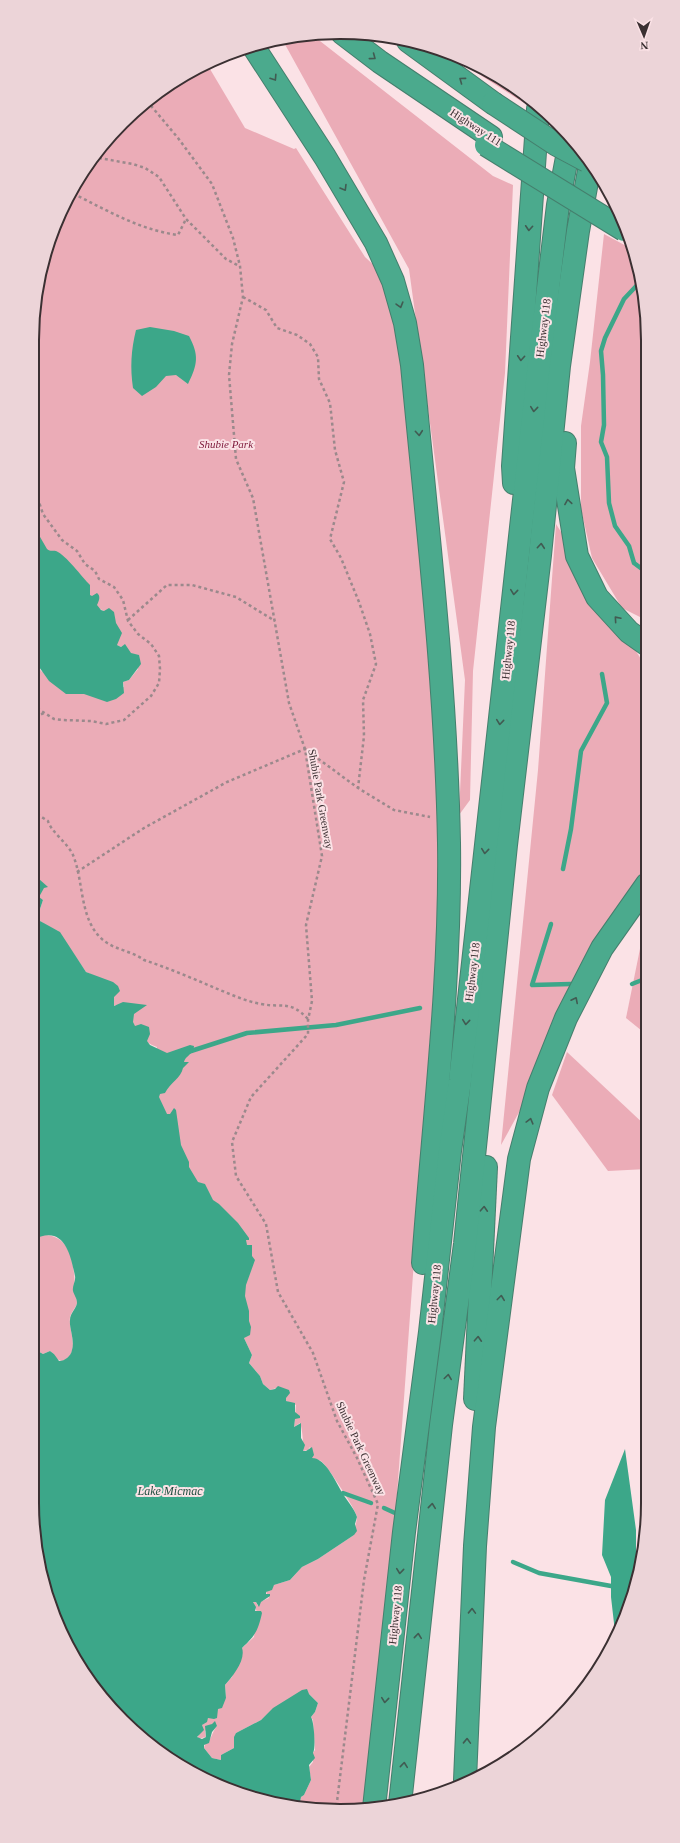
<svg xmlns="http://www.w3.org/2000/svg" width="680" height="1843" font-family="'Times New Roman',serif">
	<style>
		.green { fill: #ebacb7 }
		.water { fill: #3ca789 }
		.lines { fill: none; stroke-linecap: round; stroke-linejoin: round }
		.stream { stroke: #3ca789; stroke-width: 4.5 }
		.motorway-casing { stroke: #457f6d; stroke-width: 24 }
		.path { stroke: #9b898c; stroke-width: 2.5; stroke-dasharray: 3 3; stroke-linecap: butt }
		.motorway { stroke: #4baa8d; stroke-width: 22 }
		.motorway-bridge-casing { stroke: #457f6d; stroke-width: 24; stroke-linecap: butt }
		.motorway-bridge { stroke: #4baa8d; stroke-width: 22 }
		.oneway { stroke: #415b52 }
		.labels { text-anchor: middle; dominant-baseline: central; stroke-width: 4; stroke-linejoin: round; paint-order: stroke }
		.street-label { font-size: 11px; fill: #3b3032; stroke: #fbe2e6 }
		.park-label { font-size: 11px; font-style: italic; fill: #7e183a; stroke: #fbe2e6 }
		.water-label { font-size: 12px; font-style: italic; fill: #224f41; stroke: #fbe2e6 }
		.rim { fill: none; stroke: #3b3032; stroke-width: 2 }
	</style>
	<rect width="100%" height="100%" fill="#fbe2e6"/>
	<g class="green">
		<path d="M311 34 493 176 513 185 505 373 473 671 470 800 459 815 465 680 409 269 282 39 300 35Z"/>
		<path d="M446 53 494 73 524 98V103Z"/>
		<path d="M207 64 245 128 294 149 296 148 365 257 393 283 450 765 377 1770 374 1808 360 1810 299 1808 301 1797 304 1795 311 1780 309 1767 313 1762V1753L315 1750 313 1720 311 1717 315 1712 318 1703 309 1694 274 1708 261 1720 236 1733 234 1748 221 1755V1760L212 1758 204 1748C205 1743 207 1743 210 1739 213 1734 213 1731 217 1726L212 1724 205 1731 206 1737 197 1739 200 1732 203 1731 202 1725 226 1698 225 1685 232 1677 242 1648 254 1637 257 1612 253 1602H256L258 1606 260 1602 269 1598 266 1592 274 1585 290 1580 302 1567 318 1559 354 1535C354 1530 357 1521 357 1517 356 1510 327 1465 321 1461 319 1460 315 1459 312 1458L310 1447 308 1450 303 1451C304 1447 302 1426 300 1423L294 1427 296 1405 286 1401 284 1390 280 1387 270 1390 263 1384 260 1376 249 1363 252 1355 244 1338 145 1147 157 1047C140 1042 124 1020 116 1005L114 1006 99 978 86 972 58 931 47 926 40 921 39 912 43 900 39 898V873L32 867V657L41 671 79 694 124 687 123 682 129 680 138 669 124 645 121 647 117 645 104 611 98 608 41 546 32 530C32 441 25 350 42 262 44 251 50 241 54 231 81 159 136 96 207 64Z"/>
		<path d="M604 234 630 248 645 300 646 620 622 608 592 558 581 509V426L590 362Z"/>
		<path d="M556 524 646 667 647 880 501 1145 538 770Z"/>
		<path d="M647 930V1035L626 1018 643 934Z"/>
		<path d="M567 1052 647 1127V1169L608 1171 552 1095Z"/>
		<path d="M42 1235C72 1234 74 1265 75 1288 75 1293 77 1298 77 1303 76 1308 71 1312 70 1317 68 1331 82 1353 62 1361L56 1359 54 1354 50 1351 43 1354 32 1348V1240Z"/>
	</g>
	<g class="water">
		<path d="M150 327 174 331 189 336C199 355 198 364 188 384L176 375 166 376 156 387 142 396 133 388C130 368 131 350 136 330Z"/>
		<path d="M32 523 47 549C51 552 52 550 56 551 66 555 82 577 90 585V595L92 596 97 593C101 596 99 601 97 605L101 610 104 611 109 608 114 612 116 623 122 633 117 645 121 647 125 644 131 653 139 655 141 664 129 680 123 682 124 693 116 699 107 702 84 694H66L49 681 32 657Z"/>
		<path d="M32 859 36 860 40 866 39 879 48 887 44 888 39 897 43 900 39 912 40 921 60 932 86 972 113 982 118 986 120 991 114 997V1006L123 1002 147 1005 134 1014 133 1022 135 1026 141 1024 149 1027 150 1034 147 1041 150 1045 167 1053 190 1045 194 1046C194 1054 185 1056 184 1062H189L183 1068C181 1078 170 1083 165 1093L160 1094 159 1097 167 1114H170L174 1108 176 1110 181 1145 189 1162V1167L198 1182 205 1184 213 1200 219 1204 238 1223 249 1238V1240H246L247 1245H252V1256L255 1260 246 1285 245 1296 249 1311V1321L251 1327 250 1335 244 1338 252 1355 249 1363 260 1376 263 1384 270 1390 275 1389 278 1386 289 1390 290 1393 286 1398V1401L295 1403V1412L300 1416V1418L295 1419 294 1427 301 1423V1438L305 1445 303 1451H306L312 1447 314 1455 312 1458C326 1458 336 1483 343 1494 348 1502 354 1508 357 1517L355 1524 357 1531 354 1535 318 1559 302 1567 290 1580 274 1585 272 1590 266 1592V1594H270V1596L261 1602 259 1607 256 1602H253L256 1607 255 1611H261L262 1613C258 1631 255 1636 242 1648 246 1660 233 1676 225 1685L226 1698 222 1708 218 1709 217 1718 214 1719 208 1718 207 1722 202 1725 204 1730 197 1737 202 1739 206 1737 205 1726 212 1724 215 1721 217 1726 212 1732 209 1743 204 1745V1748L212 1758 221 1760V1755L234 1748V1737L236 1733 261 1720 273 1708 302 1690 307 1689 309 1694 318 1703 315 1712 311 1717C314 1721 316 1748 313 1753L315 1758 309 1765 311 1780 304 1795 301 1797 299 1808 204 1779 152 1747 109 1706 55 1621 38 1563 32 1503V1348L43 1354 50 1351 54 1354 59 1361C65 1361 71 1356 72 1350 75 1340 69 1328 70 1320 70 1313 76 1309 77 1303 77 1298 74 1295 73 1291 72 1286 76 1281 75 1276 70 1251 63 1224 32 1240Z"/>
		<path d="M625 1449 636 1530V1572L637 1583 615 1632 611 1597V1577L602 1555 605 1500Z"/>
	</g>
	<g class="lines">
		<g class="stream">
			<path d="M640 282 624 299 605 338 601 351 603 375 604 425 601 442 607 457 609 503 615 526 629 546 634 563 646 572"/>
			<path d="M563 869 571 829 581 751 607 703 602 674"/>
			<path d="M551 924 532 985 571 984"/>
			<path d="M632 984 647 978"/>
			<path d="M188 1052 247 1033 336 1025 420 1008"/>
			<path d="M343 1493 371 1503"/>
			<path d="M384 1508 395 1513"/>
			<path d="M513 1562 539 1573 611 1586"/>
		</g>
		<g class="motorway-casing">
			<g id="motorway">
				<path d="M342 33 380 62 491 137"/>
				<path d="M408 41 493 103"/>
				<path d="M253 46 325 157 376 243 393 281 405 323 412 365C427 524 446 683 449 843 451 983 433 1124 423 1263"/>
				<path d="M565 443 563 468 577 556 597 597 629 632 646 644"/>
				<path d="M514 483 513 466 538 109"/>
				<path d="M475 1399 486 1167"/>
				<path d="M465 1780 475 1546 484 1427 519 1159 538 1088 566 1018 602 948 647 884"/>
				<path d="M400 1804 441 1425 465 1244 506 845 540 555 559 366 578 231 590 165"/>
				<path d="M374 1808 404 1532 430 1332 450 1151 460 1081 539 364 558 205 571 136"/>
			</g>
		</g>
		<g class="path">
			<path d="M147 101 178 138 212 184 233 238 240 266 243 297 232 344 229 375 236 459 253 498 289 703 305 749 322 856 306 925 312 1001 308 1020V1034L251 1097 232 1142 236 1176 266 1224 278 1292 313 1353 337 1421 357 1458 378 1504 364 1580 336 1810"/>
			<path d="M93 157 133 164 145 168 159 177 186 219 226 259 239 266"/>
			<path d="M87 166 92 163 93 157"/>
			<path d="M75 186 76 195C110 212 141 230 178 235L186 219"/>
			<path d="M243 297 266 310 277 328 297 335 310 344 318 357 319 379 330 403 335 450 344 482 330 539 341 558 359 602 370 634 376 664 363 700 364 736 358 788"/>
			<path d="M32 481 43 514 62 540 77 551 85 564 95 571 99 579 114 587 123 600 128 621 138 634 151 644 159 656 160 669 159 683 151 696 124 720 106 724 91 721 63 720 54 719 32 705"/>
			<path d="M128 620 167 585H192L236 597 275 621"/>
			<path d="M32 722 36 717 44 713"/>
			<path d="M32 811 48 821C51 832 67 842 73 855 84 881 79 920 103 940 115 950 132 951 144 960 168 968 192 978 215 988 230 994 245 1001 261 1004 283 1008 290 1000 308 1019"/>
			<path d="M77 872 144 828 227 782 305 749 358 788 394 810 430 817"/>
		</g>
		<use href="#motorway" class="motorway"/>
		<g class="motorway-bridge-casing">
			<g id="motorway-bridge">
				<path d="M493 103 557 145 587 161"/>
				<path d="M486 145 624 230"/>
			</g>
		</g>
		<use href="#motorway-bridge" class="motorway-bridge"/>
	</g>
	<defs><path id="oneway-chevron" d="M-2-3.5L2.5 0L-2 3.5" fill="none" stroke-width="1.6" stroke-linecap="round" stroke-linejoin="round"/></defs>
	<g class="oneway">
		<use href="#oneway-chevron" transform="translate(373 57) rotate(37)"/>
		<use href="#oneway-chevron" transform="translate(274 78) rotate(57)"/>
		<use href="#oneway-chevron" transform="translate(462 80) rotate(-144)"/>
		<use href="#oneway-chevron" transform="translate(344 188) rotate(59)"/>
		<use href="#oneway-chevron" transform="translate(529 228) rotate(94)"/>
		<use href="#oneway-chevron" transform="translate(400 305) rotate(74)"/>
		<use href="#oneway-chevron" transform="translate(521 358) rotate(94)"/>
		<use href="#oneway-chevron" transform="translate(534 409) rotate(96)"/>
		<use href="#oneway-chevron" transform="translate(419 433) rotate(85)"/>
		<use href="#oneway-chevron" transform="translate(568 502) rotate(-99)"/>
		<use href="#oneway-chevron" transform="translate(541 546) rotate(-85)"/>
		<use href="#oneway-chevron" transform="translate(514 592) rotate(96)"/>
		<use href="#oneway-chevron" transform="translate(617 619) rotate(-131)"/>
		<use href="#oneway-chevron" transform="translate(500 722) rotate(96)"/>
		<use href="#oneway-chevron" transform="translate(485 851) rotate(96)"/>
		<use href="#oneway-chevron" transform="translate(575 1000) rotate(-63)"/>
		<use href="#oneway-chevron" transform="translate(466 1022) rotate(96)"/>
		<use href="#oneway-chevron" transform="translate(530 1121) rotate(-75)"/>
		<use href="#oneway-chevron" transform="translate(484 1209) rotate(-87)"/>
		<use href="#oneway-chevron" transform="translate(501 1298) rotate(-83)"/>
		<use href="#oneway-chevron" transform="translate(478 1339) rotate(-87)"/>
		<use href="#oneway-chevron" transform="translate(448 1377) rotate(-82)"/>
		<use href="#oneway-chevron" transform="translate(432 1506) rotate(-84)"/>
		<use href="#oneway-chevron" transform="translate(400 1571) rotate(96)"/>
		<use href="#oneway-chevron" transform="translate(472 1611) rotate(-88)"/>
		<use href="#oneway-chevron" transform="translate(418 1636) rotate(-84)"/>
		<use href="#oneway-chevron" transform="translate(385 1700) rotate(96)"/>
		<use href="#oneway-chevron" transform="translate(467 1741) rotate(-88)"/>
		<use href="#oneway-chevron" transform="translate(404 1765) rotate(-84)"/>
	</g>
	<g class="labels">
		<g class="street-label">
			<text transform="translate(476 127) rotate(33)">Highway 111</text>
			<text transform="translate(543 328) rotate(-83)">Highway 118</text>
			<text transform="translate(508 650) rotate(-84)">Highway 118</text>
			<text transform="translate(321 799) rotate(80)">Shubie Park Greenway</text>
			<text transform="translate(472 972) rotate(-83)">Highway 118</text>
			<text transform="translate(434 1294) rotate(-84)">Highway 118</text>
			<text transform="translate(361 1448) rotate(65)">Shubie Park Greenway</text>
			<text transform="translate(395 1615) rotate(-84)">Highway 118</text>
		</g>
		<g class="park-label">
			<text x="226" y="444">Shubie Park</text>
		</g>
		<g class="water-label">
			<text x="170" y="1491">Lake Micmac</text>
		</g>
	</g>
	<path d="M0 0H680V1843H0ZM340 39H340A301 301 0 0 1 641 340V1503A301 301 0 0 1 340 1804H340A301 301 0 0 1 39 1503V340A301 301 0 0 1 340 39Z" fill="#ecd4d8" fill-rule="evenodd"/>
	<path class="rim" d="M340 39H340A301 301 0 0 1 641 340V1503A301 301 0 0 1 340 1804H340A301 301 0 0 1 39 1503V340A301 301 0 0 1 340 39Z"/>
	<g transform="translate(644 36) rotate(178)" stroke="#fbe2e6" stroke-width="3" paint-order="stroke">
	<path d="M0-3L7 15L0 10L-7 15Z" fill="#3b3032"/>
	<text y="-6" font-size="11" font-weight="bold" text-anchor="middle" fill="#3b3032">N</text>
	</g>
</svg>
